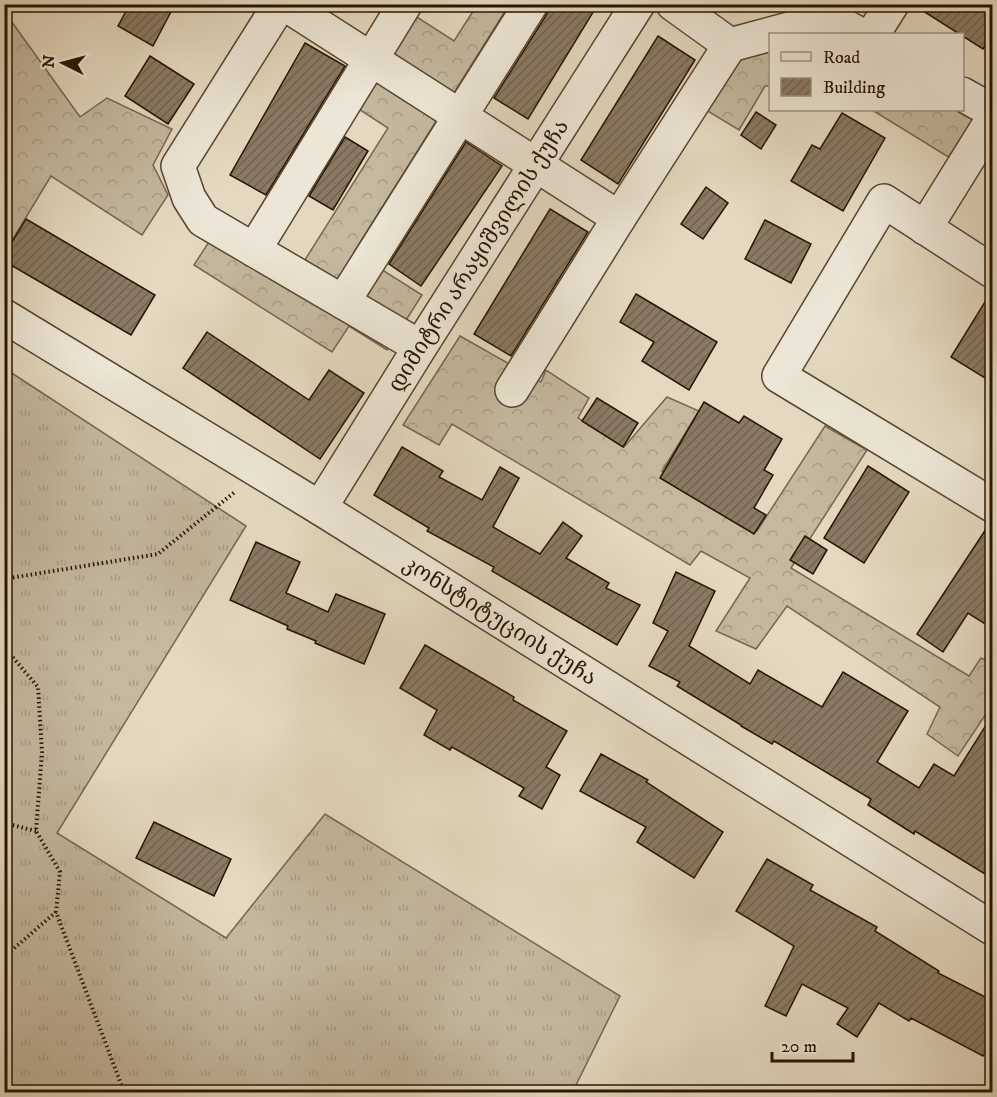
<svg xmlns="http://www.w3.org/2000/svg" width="997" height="1097" font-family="'IM FELL DW Pica','Noto Serif Georgian',serif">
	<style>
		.grass { fill: url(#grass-tufts); stroke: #766650; stroke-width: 1.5 }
		.forest { fill: url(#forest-crowns); stroke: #766650; stroke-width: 1.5 }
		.building { fill: url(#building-hatch); stroke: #281400; stroke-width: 1.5 }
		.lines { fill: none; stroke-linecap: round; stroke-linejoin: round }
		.minor-casing { stroke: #574530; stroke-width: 36 }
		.path { stroke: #281400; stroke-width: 4; stroke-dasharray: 1.5 3; stroke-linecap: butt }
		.minor { stroke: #ede6d6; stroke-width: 33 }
		.labels { text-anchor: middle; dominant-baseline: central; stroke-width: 4.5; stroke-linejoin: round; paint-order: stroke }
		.street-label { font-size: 22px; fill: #281400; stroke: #ede6d6 }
	</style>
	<defs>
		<pattern id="grass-tufts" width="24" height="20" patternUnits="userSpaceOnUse" patternTransform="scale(1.5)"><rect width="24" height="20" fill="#c4b89f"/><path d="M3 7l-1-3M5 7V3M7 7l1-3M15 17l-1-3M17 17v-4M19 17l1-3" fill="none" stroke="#a89d87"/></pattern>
		<pattern id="forest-crowns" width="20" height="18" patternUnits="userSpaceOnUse" patternTransform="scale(1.5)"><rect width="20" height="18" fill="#c4b89f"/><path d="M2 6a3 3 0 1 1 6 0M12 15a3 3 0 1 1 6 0" fill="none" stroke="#a89d87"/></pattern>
		<pattern id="building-hatch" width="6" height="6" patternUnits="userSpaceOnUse" patternTransform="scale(1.5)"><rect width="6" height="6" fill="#8a7a64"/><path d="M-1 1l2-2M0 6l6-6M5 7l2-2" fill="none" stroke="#716350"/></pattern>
	</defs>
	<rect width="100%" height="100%" fill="#e4d9c0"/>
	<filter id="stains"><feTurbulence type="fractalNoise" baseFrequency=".00333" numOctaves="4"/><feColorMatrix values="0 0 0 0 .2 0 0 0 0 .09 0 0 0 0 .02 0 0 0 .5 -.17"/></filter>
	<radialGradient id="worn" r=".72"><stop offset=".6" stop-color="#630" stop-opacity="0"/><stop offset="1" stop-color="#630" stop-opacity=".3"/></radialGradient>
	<path class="grass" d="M4 368 246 526 57 833 226 938 325 814 620 996 576 1085 567 1092H5Z"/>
	<g class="forest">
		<path d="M477 5H509L354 252 422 295 387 350 349 326 332 352 194 265 214 234 291 282 388 128 348 102 406 10 454 41Z"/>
		<path d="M4 11 80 117 107 98 172 129 153 165 168 195 142 235 51 176 5 252Z"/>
		<path d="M770 52V86H765L739 130 706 110 735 61Z"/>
		<path d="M872 110H962L975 117 950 158Z"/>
		<path d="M460 336 541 382 546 370 589 398 578 418 624 447 667 397 699 411 662 471 757 531 825 426 867 450 791 568 969 676 981 658 992 663V705L958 756 927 734 940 707 787 606 756 649 716 631 750 578 701 551 690 565 452 424 439 445 403 425Z"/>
	</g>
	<g class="building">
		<path d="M130 4H175L153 46 118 26Z"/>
		<path d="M550 4H598L528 119 494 98 547 14Z"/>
		<path d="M912 4H993V33L983 49Z"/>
		<path d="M658 36 695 60 618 184 581 160Z"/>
		<path d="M305 43 345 66 266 195 230 175Z"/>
		<path d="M150 56 194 84 168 124 125 96Z"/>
		<path d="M756 112 776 125 761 149 741 135Z"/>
		<path d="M842 113 885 138 843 211 791 181 812 145 820 149Z"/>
		<path d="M345 137 368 151 333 210 309 196Z"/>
		<path d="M466 142 502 166 421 286 389 264Z"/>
		<path d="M706 187 728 203 703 239 681 224Z"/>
		<path d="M550 209 588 232 511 356 474 334Z"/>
		<path d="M26 219 155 295 131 335 4 261V255Z"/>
		<path d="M765 220 811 244 791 283 745 259Z"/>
		<path d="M993 289V383L951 357Z"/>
		<path d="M636 294 717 342 689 390 642 361 654 342 620 322Z"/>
		<path d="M207 332 309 400 329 370 364 393 320 459 183 368Z"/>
		<path d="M597 398 638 423 623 447 582 421Z"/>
		<path d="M704 402 739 423 744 416 782 439 764 470 773 475 754 508 766 515 754 534 660 478Z"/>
		<path d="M402 447 443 471 439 477 482 500 500 467 519 478 493 527 540 554 563 522 582 536 566 558 609 583 606 588 640 605 617 645 492 571 494 567 427 531 429 528 374 495Z"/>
		<path d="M868 466 909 492 864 563 824 538Z"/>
		<path d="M990 523 993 524V629L968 613 943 652 917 634Z"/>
		<path d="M805 536 827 550 813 574 790 560Z"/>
		<path d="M256 542 300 562 286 593 328 612 336 594 385 614 364 664 315 643 316 641 287 629 288 626 230 600Z"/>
		<path d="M676 572 715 591 689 646 750 684 758 670 822 707 843 672 908 711 877 762 919 788 934 764 954 776 993 714V879L915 831 914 834 868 805 871 799 774 741 772 744 741 726V725L677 686 680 682 649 666 668 631 653 623Z"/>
		<path d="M425 645 514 697 513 700 567 731 546 767 560 775 542 809 519 796 524 788 452 747 450 750 424 735 437 710 400 688Z"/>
		<path d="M601 754 648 780 646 782 723 832 694 878 637 842 646 827 580 791Z"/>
		<path d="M154 822 231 859 214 896 136 858Z"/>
		<path d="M767 859 813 885 810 890 877 927 875 931 939 971 938 973 993 1001V1038L983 1056 911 1018 909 1021 879 1003 857 1037 837 1024 848 1008 802 984 786 1016 765 1006 794 946 736 911Z"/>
	</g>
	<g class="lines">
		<g class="minor-casing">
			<g id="minor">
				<path d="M280 4 178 166 189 198 203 220 420 347"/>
				<path d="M285 4 619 218"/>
				<path d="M673 4 730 45"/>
				<path d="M873 34 892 4"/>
				<path d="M962 94 992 111"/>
				<path d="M925 228 992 120"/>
				<path d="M254 250 405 4"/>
				<path d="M992 271 884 201 779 376 992 505"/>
				<path d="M343 302 531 4"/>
				<path id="s1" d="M4 316 320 508 992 928"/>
				<path d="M512 390 619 218 730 45 830 18 859 34"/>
				<path id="s2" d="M320 508 420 347 638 4"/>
			</g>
		</g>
		<g class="path">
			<path d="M4 579 158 554 236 491"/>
			<path d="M4 647 38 687 42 752 36 831 60 872 56 912 124 1092"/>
			<path d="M4 823 36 831"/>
			<path d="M4 957 56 912"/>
		</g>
		<use href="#minor" class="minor"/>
	</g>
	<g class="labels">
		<g class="street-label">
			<text stroke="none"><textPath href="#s2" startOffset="298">დიმიტრი არაყიშვილის ქუჩა</textPath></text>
			<text stroke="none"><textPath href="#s1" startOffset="582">კონსტიტუციის ქუჩა</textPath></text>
		</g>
	</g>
	<rect width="997" height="1097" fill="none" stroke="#e4d9c0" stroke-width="24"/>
	<rect x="6" y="6" width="985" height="1085" fill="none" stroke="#281400" stroke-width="3"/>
	<rect x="12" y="12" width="973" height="1073" fill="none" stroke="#281400" stroke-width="1.5"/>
	<rect x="769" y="33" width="195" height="78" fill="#ede6d6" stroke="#9e9280" stroke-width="1.5"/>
	<rect x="781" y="52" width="30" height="9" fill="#ede6d6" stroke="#9e9280" stroke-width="1.5"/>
	<text x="823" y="63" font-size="18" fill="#281400">Road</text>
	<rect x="781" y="78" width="30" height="18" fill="url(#building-hatch)" stroke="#9e9280" stroke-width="1.5"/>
	<text x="823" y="93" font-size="18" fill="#281400">Building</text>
	<g transform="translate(63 63) rotate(276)" stroke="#ede6d6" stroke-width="4.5" paint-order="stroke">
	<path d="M0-4.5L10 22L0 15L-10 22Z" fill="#281400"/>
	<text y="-9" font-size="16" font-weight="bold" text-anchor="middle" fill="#281400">N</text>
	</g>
	<path d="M772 1052v9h81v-9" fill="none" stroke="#281400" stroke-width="3"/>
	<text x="781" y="1052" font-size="18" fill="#281400" stroke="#ede6d6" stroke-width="4.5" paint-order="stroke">20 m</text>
	<rect width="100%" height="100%" filter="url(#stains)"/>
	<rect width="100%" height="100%" fill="url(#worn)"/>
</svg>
